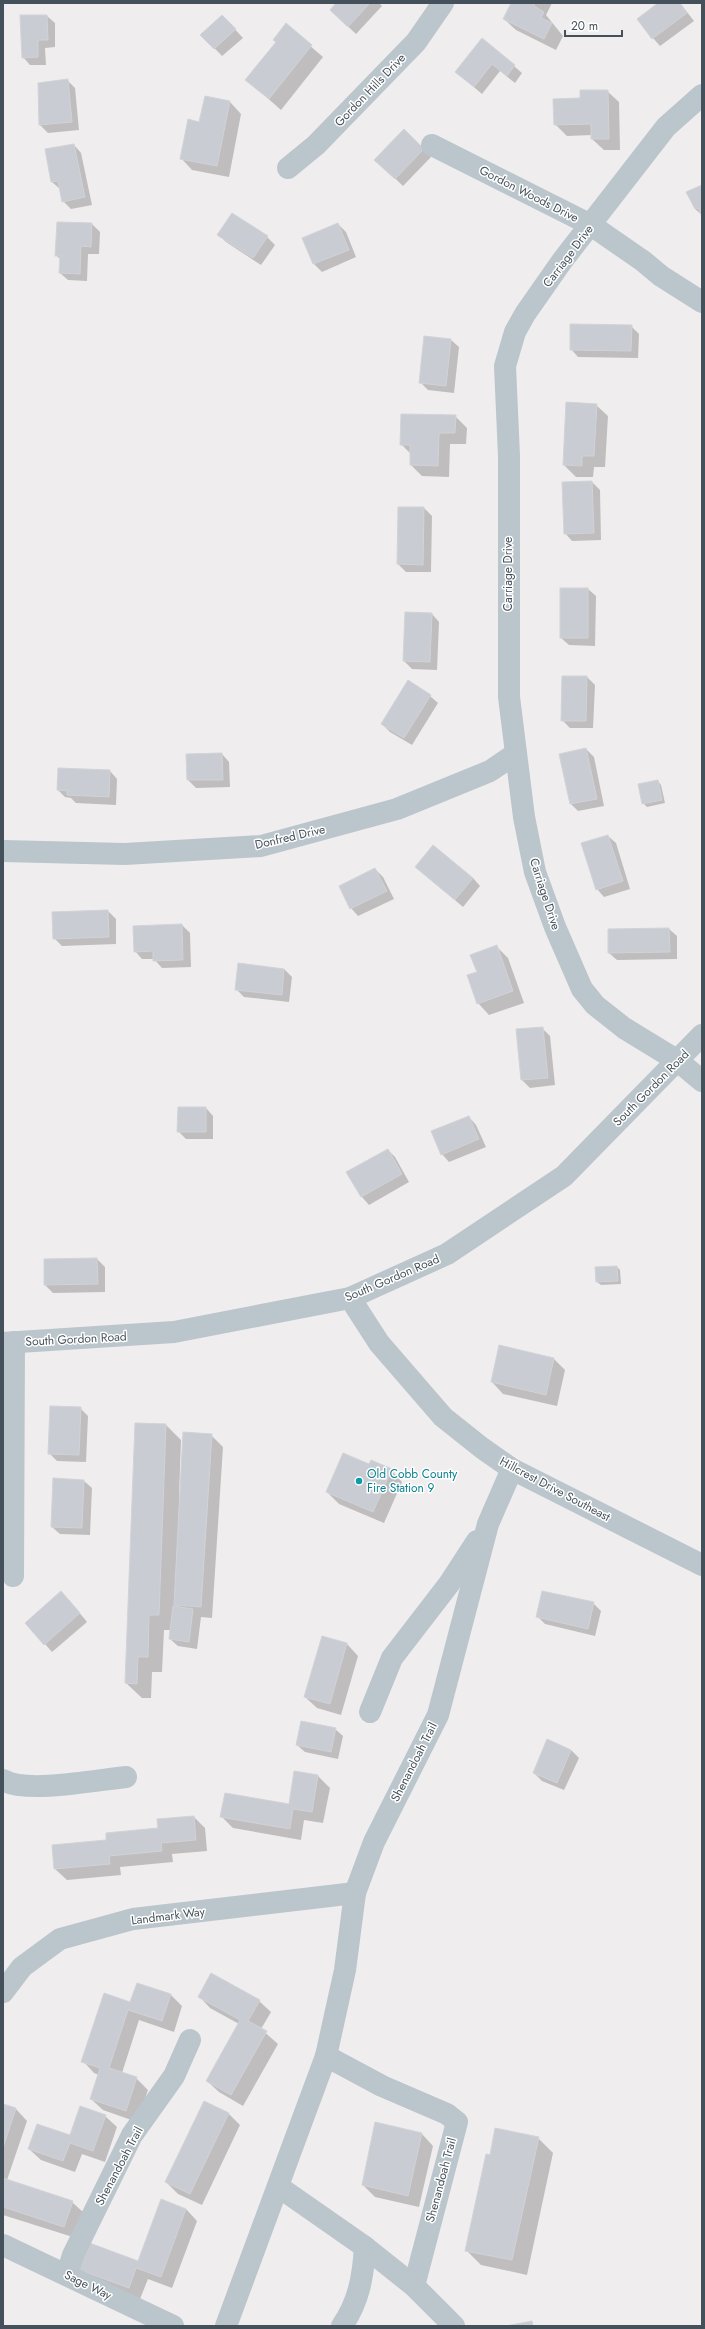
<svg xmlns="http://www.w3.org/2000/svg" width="705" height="2329" font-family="Jost,sans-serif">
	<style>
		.shadow { fill: #0003 }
		.building { fill: #c9ccd2; stroke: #d1d3d8 }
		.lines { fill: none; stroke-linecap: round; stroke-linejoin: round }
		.minor { stroke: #bbc5cc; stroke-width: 22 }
		.culture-dot { fill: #0f9aa8; stroke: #fff; stroke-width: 1.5 }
		.labels { text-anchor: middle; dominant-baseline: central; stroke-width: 3; stroke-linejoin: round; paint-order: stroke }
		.street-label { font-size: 12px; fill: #45515a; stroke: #fff }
		.culture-label { font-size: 12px; fill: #0d838f; stroke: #fff; text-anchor: start }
	</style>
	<rect width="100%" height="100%" fill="#efeded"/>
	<g class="shadow">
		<path d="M338 3H379L382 6 356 34 339 18Z"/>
		<path d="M512 3H552L546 15 563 36 556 50 516 30 504 19Z"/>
		<path d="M660 3H680L694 21 660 46 653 38Z"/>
		<path d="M47 16 55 23V47L45 48 46 65H30L23 57Z"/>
		<path d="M230 24 243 38 222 56 202 35Z"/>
		<path d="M286 25 323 57 281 110 247 80 277 42Z"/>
		<path d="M482 39 522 73 515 83 500 71 482 94 456 72Z"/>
		<path d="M67 80 75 88 79 130 48 133 40 125 39 83Z"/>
		<path d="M607 91 619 102 620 150H604L592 139V135L567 136 555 124 581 99Z"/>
		<path d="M205 97 230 102 241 114 229 177 192 170 181 158 200 123Z"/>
		<path d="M404 131 431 157 403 186 376 160Z"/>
		<path d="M74 145 81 153 92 205 71 209 63 201 60 189 52 182Z"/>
		<path d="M702 186V215L695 209Z"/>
		<path d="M58 223 92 224 100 232 99 254H88L87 281 68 280 60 273 61 260 56 255Z"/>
		<path d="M338 224 346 232 356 257 322 272 314 264 304 239Z"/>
		<path d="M219 235 267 237 275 245 261 265 226 242Z"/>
		<path d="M631 326 639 334 638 358 578 357 571 349Z"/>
		<path d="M425 337 451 340 459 347 454 393 428 390 421 383Z"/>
		<path d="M596 405 608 416 605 467H594L593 477H576L564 465Z"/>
		<path d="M455 416 467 428 466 444H450L449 477 422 476 411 465V454L402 445Z"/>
		<path d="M592 482 600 490 601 540 572 541 565 533Z"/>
		<path d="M424 508 432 516 431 572H406L398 564Z"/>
		<path d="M588 589 596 596 595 646 569 645 561 638Z"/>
		<path d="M406 613 432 614 439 622 437 670 412 669 404 661Z"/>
		<path d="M587 677 595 685 593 728H570L562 720Z"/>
		<path d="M430 696 438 703 412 745 390 732 382 724Z"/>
		<path d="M586 749 594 757 604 806 578 811 571 804Z"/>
		<path d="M222 754 229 762 230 787 196 788 188 780Z"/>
		<path d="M110 771 117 779 116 805 76 803 71 798 65 797 58 790Z"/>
		<path d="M658 781 661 785 665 803 647 807 643 803Z"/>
		<path d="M608 836 616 843 630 889 604 897 597 889Z"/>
		<path d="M416 867 473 878 480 886 463 907Z"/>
		<path d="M375 869 383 877 394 899 358 916 351 908Z"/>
		<path d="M108 911 116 919V944L62 946 54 938Z"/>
		<path d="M182 925 190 933 191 967 162 968 154 959H142L135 951Z"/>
		<path d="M669 929 677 936V959L617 960 609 953V930Z"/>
		<path d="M497 947 508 958 524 1003 489 1015 478 1003V973Z"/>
		<path d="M238 965 284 969 292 977 289 1002 244 997 236 989Z"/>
		<path d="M542 1028 550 1036 555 1085 530 1088 522 1080Z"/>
		<path d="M206 1108 213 1116V1139H186L178 1131Z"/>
		<path d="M469 1117 476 1125 486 1147 449 1162 442 1154Z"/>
		<path d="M388 1150 395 1157 409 1182 369 1205 362 1197 348 1172Z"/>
		<path d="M97 1259 105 1267V1292L53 1293 45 1285V1260Z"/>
		<path d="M617 1267 620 1270 621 1284 601 1285 597 1282Z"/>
		<path d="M554 1359 565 1370 557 1406 503 1394 492 1382Z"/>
		<path d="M80 1408 88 1416 86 1462 57 1461 49 1453Z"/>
		<path d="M166 1425 181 1440 179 1497H181L211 1435 223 1447 212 1618 201 1617 197 1649 178 1646 170 1639 171 1630H164L162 1672H152L151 1698H142L126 1683Z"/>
		<path d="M370 1465 391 1470 402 1482 384 1523 339 1504 327 1492Z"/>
		<path d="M84 1481 92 1488 90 1535 60 1534 52 1527Z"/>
		<path d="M69 1600 87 1622 52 1652 45 1644Z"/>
		<path d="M593 1603 601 1611 595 1636 545 1624 537 1616Z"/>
		<path d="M347 1644 358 1656 341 1715 317 1708 305 1697Z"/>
		<path d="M335 1729 343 1736 338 1759 305 1752 297 1745Z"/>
		<path d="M548 1741 571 1750 579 1758 564 1790 542 1781 534 1773Z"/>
		<path d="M295 1772 318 1776 330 1788 323 1823 304 1820 301 1840 233 1828 221 1816 289 1805Z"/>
		<path d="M194 1817 205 1828 207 1851 172 1854 173 1862 120 1867 121 1875 67 1880 55 1869 107 1841 159 1829Z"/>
		<path d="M137 1984 171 1995 182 2006 174 2032 139 2020 122 2073 136 2078 148 2090 137 2122 103 2110 91 2099 99 2075 94 2073 83 2061 131 2003Z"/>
		<path d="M199 1996 259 2001 271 2012 261 2029 278 2044 243 2106 219 2092 207 2081 239 2024 210 2008Z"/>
		<path d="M204 2102 229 2114 240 2125 202 2205 178 2194 166 2182Z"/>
		<path d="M3 2105 16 2109 27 2121 7 2180 72 2202 84 2213 76 2238 3 2215Z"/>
		<path d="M105 2116 117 2127 105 2162 82 2154 75 2172 41 2160 29 2149 70 2137Z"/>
		<path d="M376 2124 422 2134 433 2146 419 2207 375 2197 363 2185Z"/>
		<path d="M538 2138 553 2153 527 2275 481 2265 466 2250 490 2156Z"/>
		<path d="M186 2209 197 2221 172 2288 148 2279 140 2299 78 2269 138 2262Z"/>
	</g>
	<g class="building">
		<path d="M336 3H370L348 27 330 10Z"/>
		<path d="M511 3H535L534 6 544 12 541 18 552 23 544 39 503 19Z"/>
		<path d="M658 3H679L687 13 652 39 637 19Z"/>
		<path d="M20 15H47L48 40H38V57L22 58Z"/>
		<path d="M222 15 236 29 214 49 200 35Z"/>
		<path d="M286 23 312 45 269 99 245 80 276 42 273 40Z"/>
		<path d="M482 38 515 65 507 76 492 64 474 87 455 72Z"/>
		<path d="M68 79 72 122 39 125 38 83Z"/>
		<path d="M580 90H608L609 139H591V124L554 125 553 99 580 98Z"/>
		<path d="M205 96 230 101 217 166 180 159 188 119 199 122Z"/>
		<path d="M404 129 424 149 395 179 374 160Z"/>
		<path d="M74 144 85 197 62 202 58 181 51 182 45 149Z"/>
		<path d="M702 185V216L698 208 695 209 686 192Z"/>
		<path d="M232 213 268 236 253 258 217 235Z"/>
		<path d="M57 222 92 223 91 247 81 246 80 274 59 273 60 256H55Z"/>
		<path d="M338 223 349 250 313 264 302 238Z"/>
		<path d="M570 324 632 325 631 351 570 350Z"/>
		<path d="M424 336 451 339 446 386 419 383Z"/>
		<path d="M566 402 597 404 594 456H582V466L563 465Z"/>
		<path d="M401 414 456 415 455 433H439L438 466 410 465V445H400Z"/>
		<path d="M592 481 594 533 564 534 562 482Z"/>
		<path d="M398 507H424L423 565 397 564Z"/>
		<rect x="560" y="588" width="28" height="50"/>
		<path d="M405 612 432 613 430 662 403 661Z"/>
		<path d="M562 676H587L586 721H561Z"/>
		<path d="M408 680 431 695 404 738 381 724Z"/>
		<path d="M586 748 597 799 570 804 559 754Z"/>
		<path d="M222 753 223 780H187L186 754Z"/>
		<path d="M58 768 110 770 109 797 67 795V791L57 790Z"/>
		<path d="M658 780 662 800 642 804 638 784Z"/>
		<path d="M608 835 623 881 596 890 581 843Z"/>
		<path d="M433 845 473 878 455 900 415 867Z"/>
		<path d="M375 868 387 891 350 909 339 886Z"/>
		<path d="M108 910 109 937 53 939 52 912Z"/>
		<path d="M182 924 183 960 153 961V951L134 952 133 926Z"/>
		<path d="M669 928 670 952 608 953V929Z"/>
		<path d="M497 945 513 991 477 1004 467 975 477 972 470 955Z"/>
		<path d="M238 963 284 969 282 995 235 990Z"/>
		<path d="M543 1027 548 1078 521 1080 516 1029Z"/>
		<path d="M178 1107H206V1132H177Z"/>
		<path d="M469 1116 479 1139 441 1155 431 1131Z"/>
		<path d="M388 1149 402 1174 361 1197 346 1172Z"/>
		<path d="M97 1258 98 1284 44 1285V1259Z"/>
		<path d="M617 1266 618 1281 596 1282 595 1267Z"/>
		<path d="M499 1345 554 1358 546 1395 491 1382Z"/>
		<path d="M50 1406 81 1407 79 1455 48 1454Z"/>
		<path d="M135 1423 166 1424 159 1615H149L148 1657H138L137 1684 125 1683Z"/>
		<path d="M183 1432 212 1434 201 1607 174 1605Z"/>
		<path d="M343 1453 369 1464 371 1460 392 1469 373 1512 326 1492Z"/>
		<path d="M53 1478 84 1480 82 1528 51 1527Z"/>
		<path d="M61 1591 80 1613 44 1645 25 1623Z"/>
		<path d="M542 1591 594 1602 588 1629 536 1617Z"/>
		<path d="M173 1606 193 1609 189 1642 169 1639Z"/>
		<path d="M322 1636 347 1643 330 1704 304 1697Z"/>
		<path d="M301 1721 336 1728 331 1752 296 1745Z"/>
		<path d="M547 1739 571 1750 557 1783 533 1773Z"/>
		<path d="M294 1771 318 1775 312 1812 293 1809 290 1829 220 1817 225 1793 289 1804Z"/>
		<path d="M194 1816 196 1840 161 1843 162 1851 109 1856 110 1864 54 1869 52 1845 106 1840V1833L158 1828 157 1819Z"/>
		<path d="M211 1973 260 2000 248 2021 267 2031 231 2095 206 2081 240 2020 198 1997Z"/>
		<path d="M137 1983 171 1994 162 2021 128 2010 109 2068 137 2077 126 2111 90 2099 100 2068 81 2062 104 1993 130 2002Z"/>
		<path d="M204 2101 229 2113 190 2194 165 2182Z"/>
		<path d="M3 2104 16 2108 3 2148Z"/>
		<path d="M80 2106 106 2115 93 2151 70 2143 63 2161 28 2149 37 2124 70 2135Z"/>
		<path d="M375 2122 422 2133 408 2196 362 2185Z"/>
		<path d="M495 2128 539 2137 512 2260 465 2251 486 2154 490 2155Z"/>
		<path d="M3 2178 73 2201 64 2227 3 2207Z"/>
		<path d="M161 2199 186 2209 161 2277 136 2268 129 2288 77 2269 87 2242 138 2261Z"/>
		<path d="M532 2321 533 2326H506Z"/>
	</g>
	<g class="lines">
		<g class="minor">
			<path d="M702 95 666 127 562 261 525 314 515 332 505 366 509 456V697L524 817 535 872 555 927 582 989 595 1005 624 1028 678 1061 702 1081"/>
			<path d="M432 145 591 225 643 261 661 276 702 302"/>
			<path d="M288 168 316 145 416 42 443 3"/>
			<path d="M3 851 125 854 261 846 397 809 490 771 515 754"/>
			<path d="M350 1298 379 1343 443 1417 482 1448 512 1469 702 1565"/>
			<path d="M3 1343 174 1332 350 1298 447 1254 564 1176 702 1035"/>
			<path d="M13 1576 14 1342"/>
			<path d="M370 1712 392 1658 449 1584 477 1541"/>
			<path d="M3 1780C26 1794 97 1780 126 1777"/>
			<path d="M3 1992 22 1967 60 1939 133 1919 355 1893"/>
			<path d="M326 2056 382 2086 447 2114 457 2122 414 2286"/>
			<path d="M279 2187 365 2247 414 2286 454 2326"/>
			<path d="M3 2245 173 2326"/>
			<path d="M67 2275 73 2255 132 2135 174 2076 190 2040"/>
			<path d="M226 2326 326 2056 345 1970 355 1893 374 1842 438 1715 488 1524 512 1469"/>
			<path d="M342 2326C359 2301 363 2277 365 2247"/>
		</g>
	</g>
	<circle class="culture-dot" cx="359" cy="1481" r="4"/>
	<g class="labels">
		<g class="street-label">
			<text transform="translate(370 90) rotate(-46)">Gordon Hills Drive</text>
			<text transform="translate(529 194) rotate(27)">Gordon Woods Drive</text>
			<text transform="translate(568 256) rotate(-53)">Carriage Drive</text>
			<text transform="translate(508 574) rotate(-90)">Carriage Drive</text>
			<text transform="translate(290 837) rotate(-13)">Donfred Drive</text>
			<text transform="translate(545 894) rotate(72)">Carriage Drive</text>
			<text transform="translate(651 1088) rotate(-45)">South Gordon Road</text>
			<text transform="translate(392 1278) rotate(-23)">South Gordon Road</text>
			<text transform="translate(76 1339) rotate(-3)">South Gordon Road</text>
			<text transform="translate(555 1489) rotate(28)">Hillcrest Drive Southeast</text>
			<text transform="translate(414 1762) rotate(-63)">Shenandoah Trail</text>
			<text transform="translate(168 1916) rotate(-7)">Landmark Way</text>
			<text transform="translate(119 2166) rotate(-62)">Shenandoah Trail</text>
			<text transform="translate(441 2180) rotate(-75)">Shenandoah Trail</text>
			<text transform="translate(88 2285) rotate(26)">Sage Way</text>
		</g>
		<g class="culture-label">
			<text x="367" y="1474">Old Cobb County<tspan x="367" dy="14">Fire Station 9</tspan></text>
		</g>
	</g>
	<rect width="705" height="2329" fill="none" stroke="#45515a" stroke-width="8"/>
	<path d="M565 30v6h57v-6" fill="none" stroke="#45515a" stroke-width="2"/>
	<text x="571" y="30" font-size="12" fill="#45515a" stroke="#ffffff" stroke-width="3" paint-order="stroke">20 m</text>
</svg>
